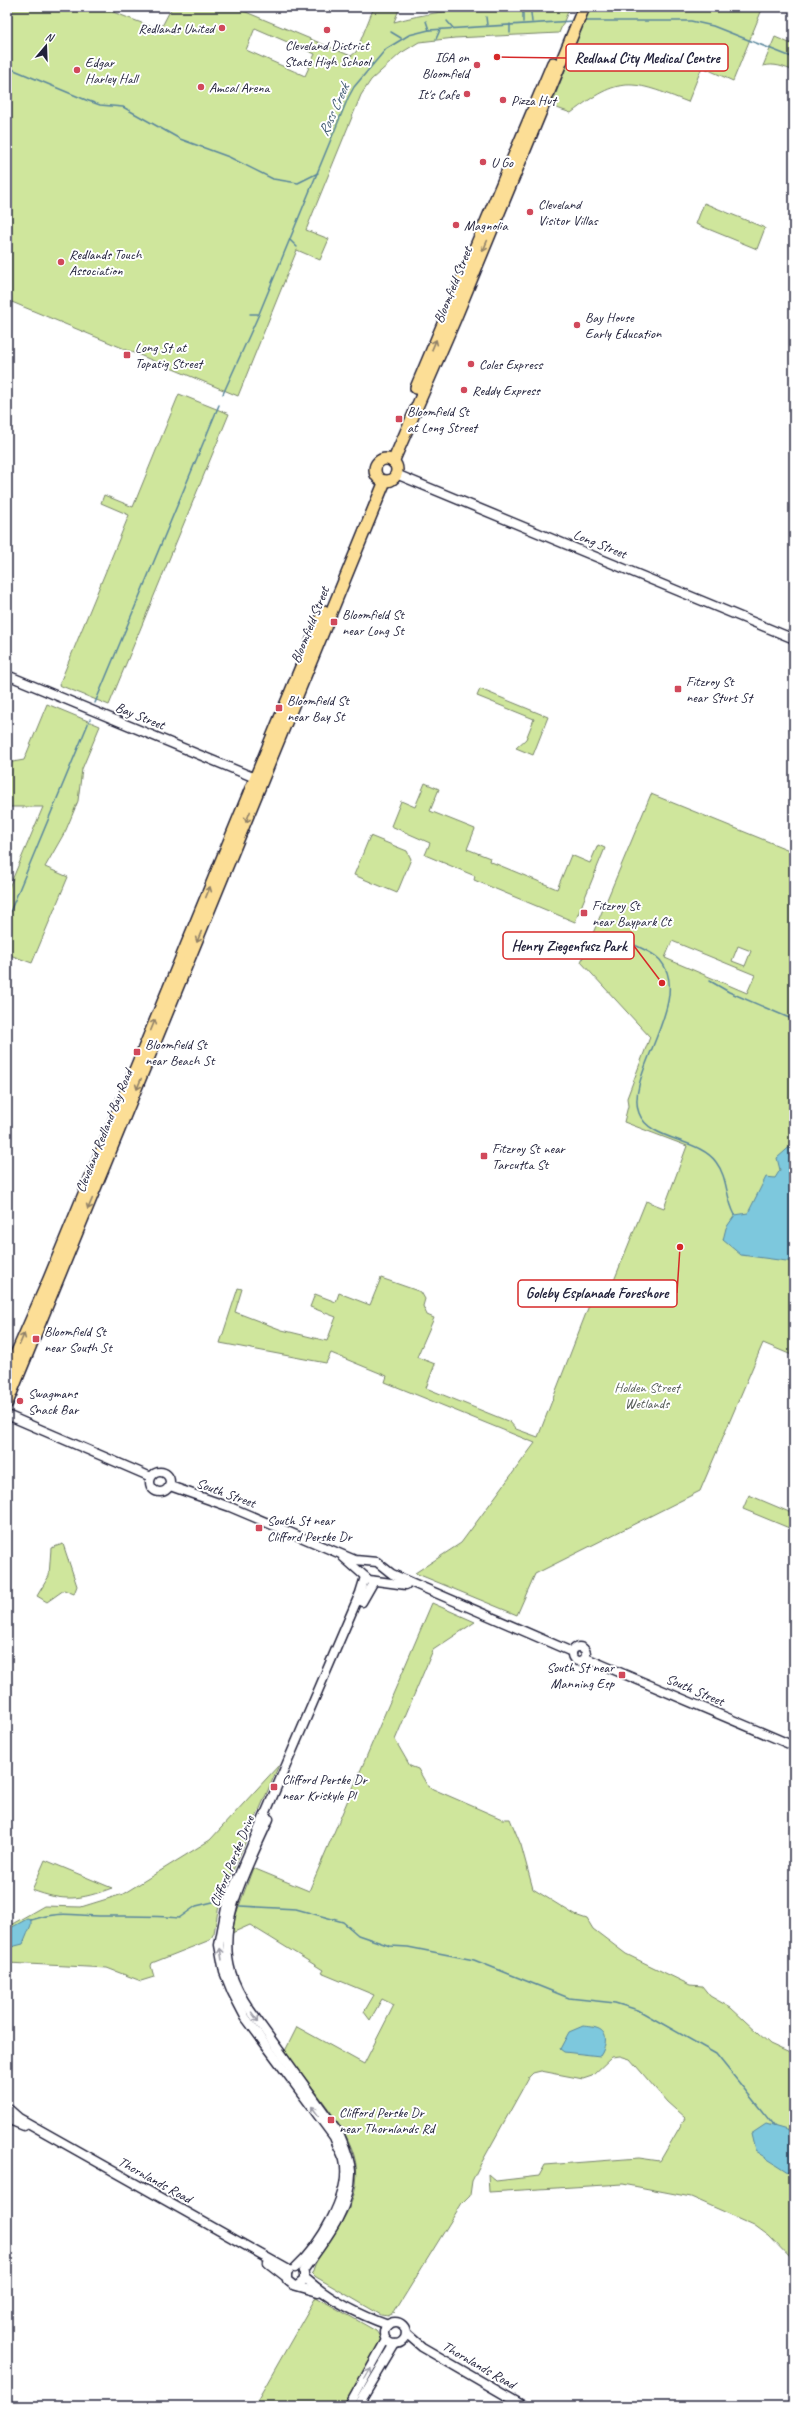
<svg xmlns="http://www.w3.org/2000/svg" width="801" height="2413" font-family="Caveat,sans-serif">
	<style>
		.green { fill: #cfe69c; stroke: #78846c; fill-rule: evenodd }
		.water { fill: #7dc8dd; stroke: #59869c }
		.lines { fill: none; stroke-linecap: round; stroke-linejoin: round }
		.stream { stroke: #59869c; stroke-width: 1.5 }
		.minor-casing { stroke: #22223b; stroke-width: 11 }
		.highway-casing { stroke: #22223b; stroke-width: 14 }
		.minor { stroke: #fff; stroke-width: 8 }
		.highway { stroke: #fcde96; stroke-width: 11 }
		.oneway { stroke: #8f8068 }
		.oneway2 { stroke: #9c9ca7 }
		.poi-dot { fill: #d1495b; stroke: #fff; stroke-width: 1.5 }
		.labels { text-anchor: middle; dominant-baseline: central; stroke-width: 4; stroke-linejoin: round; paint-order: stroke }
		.poi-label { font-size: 14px; fill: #22223b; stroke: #fff; text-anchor: start }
		.street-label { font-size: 14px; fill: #22223b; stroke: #fff }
		.park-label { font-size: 14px; fill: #565d58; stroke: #fff }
		.water-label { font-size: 15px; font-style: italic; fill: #425c74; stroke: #fff }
		.leader { fill: none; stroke: #d62828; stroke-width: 1.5 }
		.callout-dot { fill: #d62828; stroke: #fff; stroke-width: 1.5 }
		.callout { fill: #fff; stroke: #d62828; stroke-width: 1.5 }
		.callout-label { font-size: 15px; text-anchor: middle; font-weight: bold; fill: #22223b }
	</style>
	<rect width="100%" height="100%" fill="#fff"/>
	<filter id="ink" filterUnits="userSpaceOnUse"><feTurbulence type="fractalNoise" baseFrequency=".025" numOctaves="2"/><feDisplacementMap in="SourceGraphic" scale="8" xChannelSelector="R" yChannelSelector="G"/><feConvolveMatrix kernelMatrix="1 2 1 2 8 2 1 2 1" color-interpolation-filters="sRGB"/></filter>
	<g filter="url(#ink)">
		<g class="green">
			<path d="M12 7H100L160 30 172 7H234L351 56 356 52 374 7H400L394 22C455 5 507 7 570 7L559 33 455 38 419 42 401 53 371 80 361 95 306 230 329 239 320 260 297 250 238 396 7 300V20ZM255 28 315 54 305 76 246 50Z"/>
			<path d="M590 7H763L733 81 702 67 688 102C632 80 620 75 571 113L551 106Z"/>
			<path d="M775 37 794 45V71C784 67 774 63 763 66Z"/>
			<path d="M704 203 765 228 757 249 696 224Z"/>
			<path d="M179 394 229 414 109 705 59 685 129 515 101 503 104 495 133 507Z"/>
			<path d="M480 689 548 717 533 755 516 748 526 739 534 719 477 696Z"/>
			<path d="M47 704 100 726 82 769 78 801 66 830 45 867 68 877 32 963 7 954V892L43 807H10L7 787V763L24 760Z"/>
			<path d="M425 783 439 789 430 811 475 829 467 849 490 858 489 861 557 889 571 855 590 863 598 845 605 848 575 922 474 880 475 876 425 855 430 843 391 826 401 801 415 807Z"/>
			<path d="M651 794 794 852V1356L763 1343 700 1491 535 1574 517 1615 415 1573 461 1543 535 1443 385 1382 387 1376 331 1353 326 1363 220 1343 238 1288 242 1289 235 1312 282 1330 327 1341 336 1317 310 1307 315 1294 336 1302 339 1293 370 1305 381 1278 421 1292 425 1299 423 1306 427 1315 434 1318 417 1357 435 1364 426 1388 510 1422 516 1429 538 1437 595 1290 611 1288 646 1201 664 1208 687 1146 624 1122 628 1106 627 1098 650 1037 581 962ZM672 941 755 975 747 993 665 958ZM738 946 751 951 745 966 732 961Z"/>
			<path d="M370 836 407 851 411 859 397 893 354 875Z"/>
			<path d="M749 1495 794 1514V1530L743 1509Z"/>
			<path d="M63 1544 77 1586 74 1594 64 1590 47 1602 37 1596 49 1576 51 1548Z"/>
			<path d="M432 1603 475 1622 433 1650 395 1740 410 1766 418 1769 427 1785 433 1789 502 1819H510L521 1845 533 1889 575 1915 587 1919 593 1929 626 1954 690 1985 702 1986 710 1996 731 2008 770 2044 794 2055V2262L769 2236 754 2225 691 2197 623 2184 489 2192 488 2174 496 2181 539 2176 545 2165 639 2158 660 2161 685 2118 667 2102 630 2059 620 2056 612 2057 592 2076 583 2079 541 2071 533 2073 529 2077 478 2169 472 2181 470 2195 462 2203 394 2313 388 2316 381 2315 316 2277 312 2273C319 2249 340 2230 350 2206 368 2163 347 2134 322 2100 310 2084 297 2068 285 2051L297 2027 364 2064 394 2005 382 1999 370 2020 364 2012 374 1995 321 1973 323 1970 250 1925 232 1933 235 1917 253 1868 309 1891Z"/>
			<path d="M279 1765 220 1900 214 1933 210 1940 152 1963 151 1966 154 1977 141 1981 107 1968 7 1963V1927L44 1906 81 1907 123 1894 210 1840Z"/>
			<path d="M45 1860 112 1888C80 1900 64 1902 32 1890Z"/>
			<path d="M316 2297 376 2331C379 2335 381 2338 380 2342 376 2359 354 2390 345 2406H254Z"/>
		</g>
		<g class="water">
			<path d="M794 1143V1262L741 1255 723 1240 726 1228 735 1215 748 1213 766 1177 775 1178 780 1170 777 1158Z"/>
			<path d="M27 1919 31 1920V1925L23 1944 7 1948V1930Z"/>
			<path d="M583 2026C595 2027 608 2028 605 2044 604 2048 603 2052 600 2056L564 2052 560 2049 569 2032Z"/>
			<path d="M766 2124 794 2132V2176L755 2151 751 2134Z"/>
		</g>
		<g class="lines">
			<g class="stream">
				<path d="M523 12V22"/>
				<path d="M531 13 532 22"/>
				<path d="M486 17 487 25"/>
				<path d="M426 21 429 30"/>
				<path d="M447 21 453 28"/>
				<path d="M583 21H691L713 26 794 58"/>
				<path d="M391 32 401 38"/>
				<path d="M510 33V24"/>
				<path d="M436 39 440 30"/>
				<path d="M364 61 373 64"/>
				<path d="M7 67 86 100 100 105 123 107 180 139 229 157 273 179 298 183 318 173"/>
				<path d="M290 240 297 247"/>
				<path d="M250 314H258"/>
				<path d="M223 394 259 314 348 98 354 87 386 49 409 35 429 30 573 21"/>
				<path d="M95 703 219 405"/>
				<path d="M7 919 90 719"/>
				<path d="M603 933C618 939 650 949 660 960 694 999 624 1076 639 1113 649 1141 699 1138 716 1162 728 1178 725 1196 735 1215"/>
				<path d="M710 981 729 992 794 1020"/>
				<path d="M240 1906 296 1909 343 1922 358 1935 390 1946 408 1947 474 1960 569 1998 615 2003 638 2010 716 2054 774 2126"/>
				<path d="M31 1920C62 1910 74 1916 104 1916 130 1916 154 1915 179 1918L196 1906 217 1901"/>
			</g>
			<g class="minor-casing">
				<g id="minor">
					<path d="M396 474 794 639"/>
					<path d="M7 675 260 780"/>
					<path d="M7 1415 151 1477"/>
					<circle cx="160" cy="1482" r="10"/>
					<path d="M170 1486 230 1507 355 1560 377 1562 392 1574 572 1652"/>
					<path d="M343 1557 369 1580 406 1585"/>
					<path d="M362 1602 374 1581"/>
					<circle cx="579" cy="1654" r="7"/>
					<path d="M586 1658 794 1746"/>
					<path d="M269 1819C249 1865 216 1920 231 1972 235 1986 242 1998 250 2010L339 2133C344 2145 350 2157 351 2171 352 2208 323 2243 303 2271"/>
					<path d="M10 2110 19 2118 289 2270"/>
					<path d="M7 2119 24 2126"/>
					<path d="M268 2263 286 2277"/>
					<path d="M295 2268C319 2246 352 2194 344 2160 342 2153 337 2145 334 2137L245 2017 232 1992 224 1972 219 1945 227 1903 360 1593 365 1577"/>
					<path d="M287 2273V2280L293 2285 318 2292"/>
					<path d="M305 2278C329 2299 357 2314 388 2325"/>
					<path d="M298 2285 304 2280V2274"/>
					<circle cx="395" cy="2333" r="11"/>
					<path d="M406 2333 422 2347 524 2406"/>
					<path d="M349 2406 386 2340"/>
					<path d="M358 2406 395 2344"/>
				</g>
			</g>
			<g class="highway-casing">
				<g id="highway">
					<path d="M416 388 553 63"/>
					<circle cx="386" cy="470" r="11"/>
					<path d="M393 462 455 319 584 7"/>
					<path d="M7 1375 49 1279 324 611"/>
					<path d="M7 1403 385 481"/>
				</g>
			</g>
			<use href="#minor" class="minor"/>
			<use href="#highway" class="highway"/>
		</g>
		<defs><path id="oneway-shaft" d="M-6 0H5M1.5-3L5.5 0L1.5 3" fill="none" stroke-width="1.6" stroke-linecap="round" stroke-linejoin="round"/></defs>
		<g class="oneway">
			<use href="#oneway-shaft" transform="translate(485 246) rotate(113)"/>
			<use href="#oneway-shaft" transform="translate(434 345) rotate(-67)"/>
			<use href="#oneway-shaft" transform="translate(248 817) rotate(112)"/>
			<use href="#oneway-shaft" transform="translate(208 892) rotate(-68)"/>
			<use href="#oneway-shaft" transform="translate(199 937) rotate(112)"/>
			<use href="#oneway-shaft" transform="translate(153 1025) rotate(-68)"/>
			<use href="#oneway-shaft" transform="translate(139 1084) rotate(112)"/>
			<use href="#oneway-shaft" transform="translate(90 1204) rotate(113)"/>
			<use href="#oneway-shaft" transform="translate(22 1339) rotate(-67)"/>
		</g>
		<g class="oneway2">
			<use href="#oneway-shaft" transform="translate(221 1954) rotate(-99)"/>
			<use href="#oneway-shaft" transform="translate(255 2017) rotate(54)"/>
			<use href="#oneway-shaft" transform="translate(315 2111) rotate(-126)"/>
			<use href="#oneway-shaft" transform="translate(368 2373) rotate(-60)"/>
		</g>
	</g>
	<g class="poi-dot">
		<circle cx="222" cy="28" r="4"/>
		<circle cx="327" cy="30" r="4"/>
		<circle cx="477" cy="65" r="4"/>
		<circle cx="77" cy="70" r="4"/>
		<circle cx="201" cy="87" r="4"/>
		<circle cx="467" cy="94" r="4"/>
		<circle cx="503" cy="100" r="4"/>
		<circle cx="483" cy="162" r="4"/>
		<circle cx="530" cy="212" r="4"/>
		<circle cx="456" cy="225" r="4"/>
		<circle cx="61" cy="262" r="4"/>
		<circle cx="577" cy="325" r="4"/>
		<rect x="123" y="351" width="8" height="8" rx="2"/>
		<circle cx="471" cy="364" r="4"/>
		<circle cx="464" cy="390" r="4"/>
		<rect x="395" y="415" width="8" height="8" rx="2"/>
		<rect x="330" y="618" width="8" height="8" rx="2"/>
		<rect x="674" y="685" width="8" height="8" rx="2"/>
		<rect x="275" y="704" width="8" height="8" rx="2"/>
		<rect x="580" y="909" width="8" height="8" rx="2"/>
		<rect x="133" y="1048" width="8" height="8" rx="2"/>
		<rect x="480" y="1152" width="8" height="8" rx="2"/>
		<rect x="32" y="1335" width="8" height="8" rx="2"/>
		<circle cx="20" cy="1401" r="4"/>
		<rect x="255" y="1524" width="8" height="8" rx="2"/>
		<rect x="618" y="1671" width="8" height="8" rx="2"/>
		<rect x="270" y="1783" width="8" height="8" rx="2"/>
		<rect x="327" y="2116" width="8" height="8" rx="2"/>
	</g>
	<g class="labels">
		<g class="poi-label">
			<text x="214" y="28" text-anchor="end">Redlands United</text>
			<text x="327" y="45" text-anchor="middle">Cleveland District<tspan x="327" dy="16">State High School</tspan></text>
			<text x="469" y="57" text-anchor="end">IGA on<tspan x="469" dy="16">Bloomfield</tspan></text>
			<text x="85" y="62">Edgar<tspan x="85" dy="16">Harley Hall</tspan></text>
			<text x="209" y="87">Amcal Arena</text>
			<text x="459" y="94" text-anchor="end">It's Cafe</text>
			<text x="511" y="100">Pizza Hut</text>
			<text x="491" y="162">U Go</text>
			<text x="538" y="204">Cleveland<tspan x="538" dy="16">Visitor Villas</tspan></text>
			<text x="464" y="225">Magnolia</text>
			<text x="69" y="254">Redlands Touch<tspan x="69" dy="16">Association</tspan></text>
			<text x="585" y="317">Bay House<tspan x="585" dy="16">Early Education</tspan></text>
			<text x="135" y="347">Long St at<tspan x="135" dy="16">Topatig Street</tspan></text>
			<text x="479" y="364">Coles Express</text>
			<text x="472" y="390">Reddy Express</text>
			<text x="407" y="411">Bloomfield St<tspan x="407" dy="16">at Long Street</tspan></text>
			<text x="342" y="614">Bloomfield St<tspan x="342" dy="16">near Long St</tspan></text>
			<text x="686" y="681">Fitzroy St<tspan x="686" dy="16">near Sturt St</tspan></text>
			<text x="287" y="700">Bloomfield St<tspan x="287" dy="16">near Bay St</tspan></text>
			<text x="592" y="905">Fitzroy St<tspan x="592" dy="16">near Baypark Ct</tspan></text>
			<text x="145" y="1044">Bloomfield St<tspan x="145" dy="16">near Beach St</tspan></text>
			<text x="492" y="1148">Fitzroy St near<tspan x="492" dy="16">Tarcutta St</tspan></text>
			<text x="44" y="1331">Bloomfield St<tspan x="44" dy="16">near South St</tspan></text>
			<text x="28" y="1393">Swagmans<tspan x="28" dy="16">Snack Bar</tspan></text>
			<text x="267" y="1520">South St near<tspan x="267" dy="16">Clifford Perske Dr</tspan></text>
			<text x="614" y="1667" text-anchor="end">South St near<tspan x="614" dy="16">Manning Esp</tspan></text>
			<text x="282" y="1779">Clifford Perske Dr<tspan x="282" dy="16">near Kriskyle Pl</tspan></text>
			<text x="339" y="2112">Clifford Perske Dr<tspan x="339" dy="16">near Thornlands Rd</tspan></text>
		</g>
		<g class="street-label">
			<text transform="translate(453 285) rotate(-68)">Bloomfield Street</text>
			<text transform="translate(600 544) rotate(22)">Long Street</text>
			<text transform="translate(310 625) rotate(-68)">Bloomfield Street</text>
			<text transform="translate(140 716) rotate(22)">Bay Street</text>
			<text transform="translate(104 1131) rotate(-68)">Cleveland Redland Bay Road</text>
			<text transform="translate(226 1493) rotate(20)">South Street</text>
			<text transform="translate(695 1690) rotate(23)">South Street</text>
			<text transform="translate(232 1861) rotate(-68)">Clifford Perske Drive</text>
			<text transform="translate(155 2180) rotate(29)">Thornlands Road</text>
			<text transform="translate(479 2365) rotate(30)">Thornlands Road</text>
		</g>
		<g class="park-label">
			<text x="647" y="1387">Holden Street<tspan x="647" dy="16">Wetlands</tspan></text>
		</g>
		<g class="water-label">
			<text transform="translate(334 110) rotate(-66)">Ross Creek</text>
		</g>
	</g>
	<path class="leader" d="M497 57L566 58M662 983L634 946M680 1247L677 1293"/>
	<g class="callout-dot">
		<circle cx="497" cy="57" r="4"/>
		<circle cx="662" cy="983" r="4"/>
		<circle cx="680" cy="1247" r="4"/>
	</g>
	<g class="callout">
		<rect x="566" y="44" width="162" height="27" rx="4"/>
		<rect x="503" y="932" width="131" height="27" rx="4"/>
		<rect x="518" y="1280" width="159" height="27" rx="4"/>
	</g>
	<g class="callout-label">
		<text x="647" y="63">Redland City Medical Centre</text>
		<text x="569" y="951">Henry Ziegenfusz Park</text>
		<text x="597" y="1298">Goleby Esplanade Foreshore</text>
	</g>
	<rect width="801" height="2413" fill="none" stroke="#fff" stroke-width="24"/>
	<rect x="12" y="12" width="777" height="2389" fill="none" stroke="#22223b" stroke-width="1.5" filter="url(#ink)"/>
	<g transform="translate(46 46) rotate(19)" stroke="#ffffff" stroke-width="3" paint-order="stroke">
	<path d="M0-3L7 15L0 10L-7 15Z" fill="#22223b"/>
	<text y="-6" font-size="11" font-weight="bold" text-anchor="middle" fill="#22223b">N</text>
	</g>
</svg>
